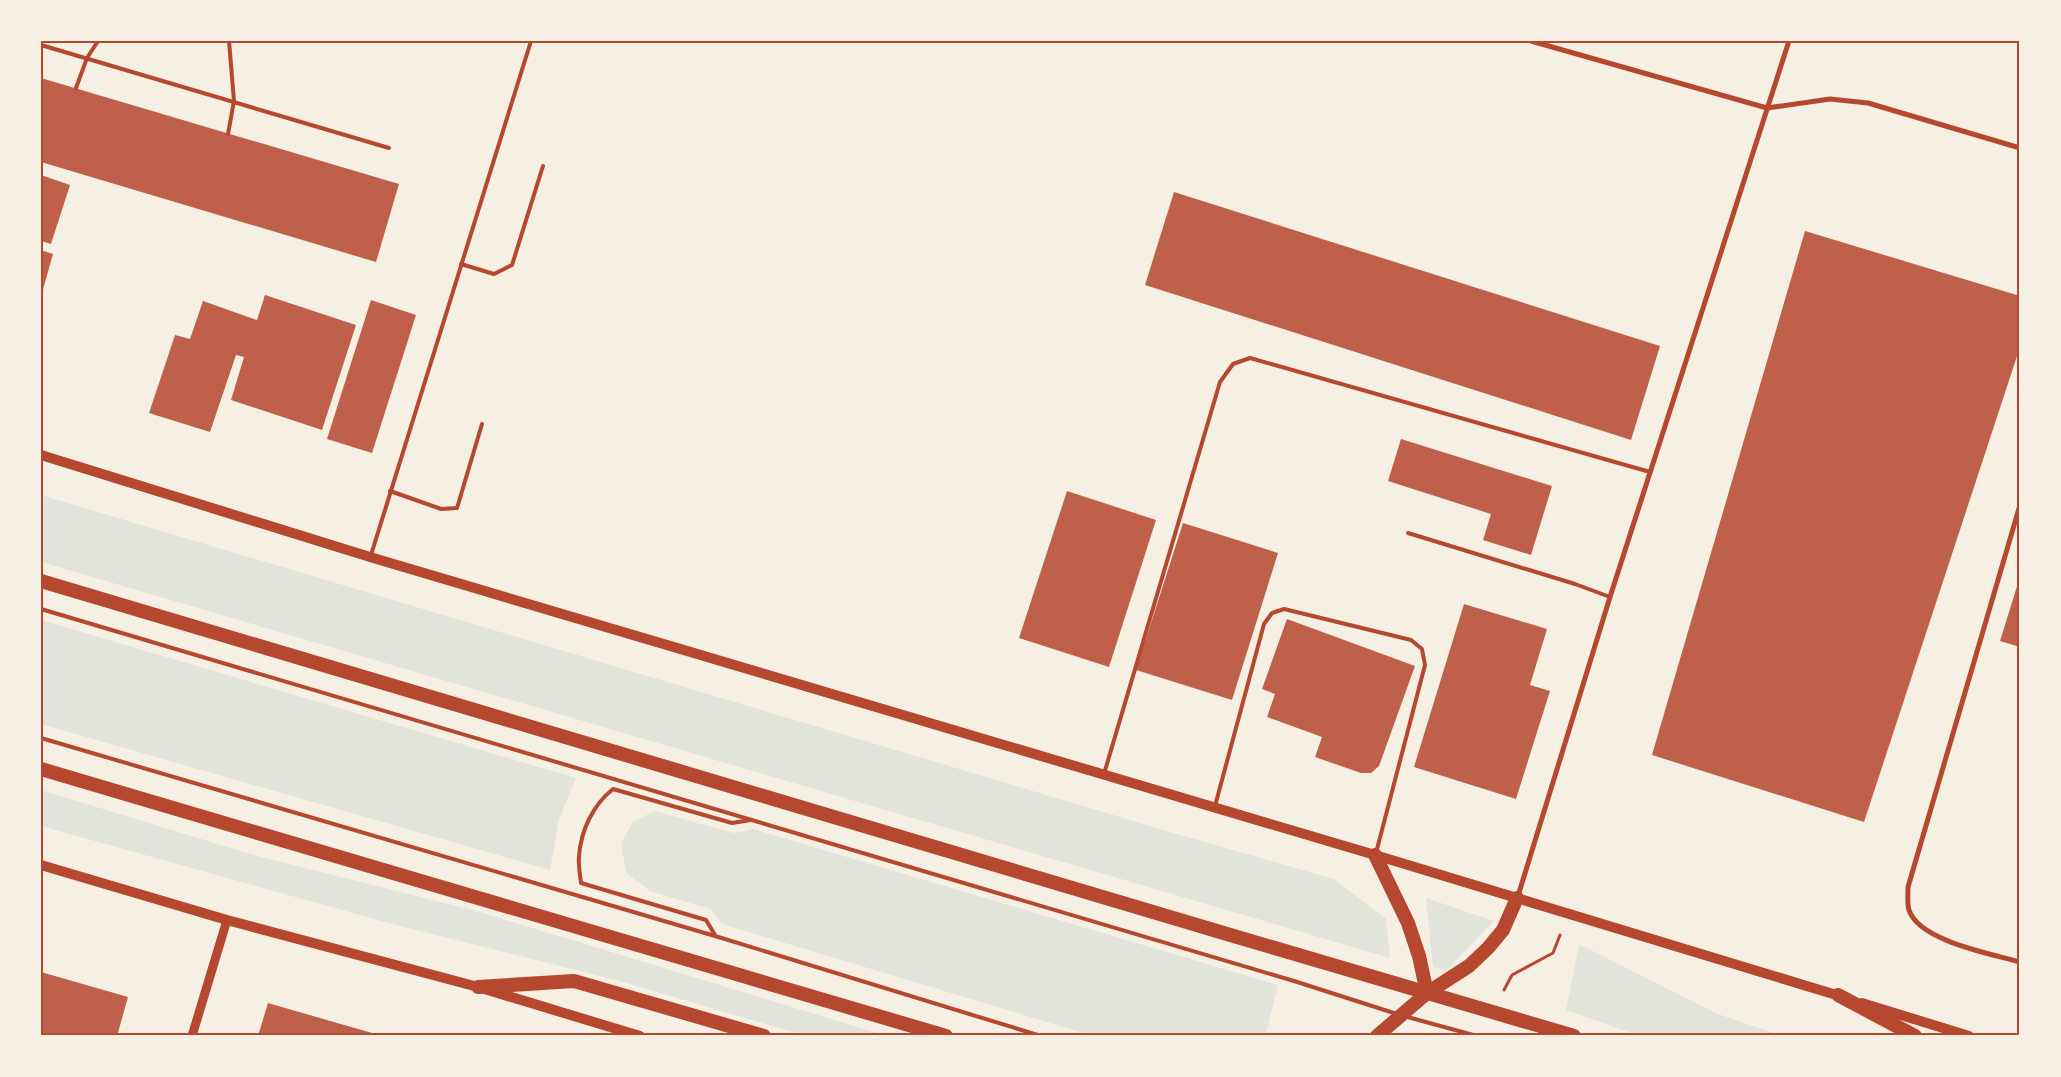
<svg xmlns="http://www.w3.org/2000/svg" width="2061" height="1077" font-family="'Golos Text',sans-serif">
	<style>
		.green { fill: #e2e4dc }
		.building { fill: #bf614a }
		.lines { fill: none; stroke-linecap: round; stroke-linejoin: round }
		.path { stroke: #b5482f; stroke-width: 3 }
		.service { stroke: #b5482f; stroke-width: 4 }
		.minor { stroke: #b5482f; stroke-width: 5 }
		.tertiary { stroke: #b5482f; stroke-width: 9 }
		.secondary { stroke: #b5482f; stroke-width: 10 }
		.trunk { stroke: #b5482f; stroke-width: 14 }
		.neatline { fill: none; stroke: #b5482f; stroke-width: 2 }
	</style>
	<rect width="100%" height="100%" fill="#f6efe4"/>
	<g class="green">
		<path d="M41 495 1177 834 1334 879 1386 919 1390 958 41 562Z"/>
		<path d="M41 620 576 778 559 819 550 870 41 724Z"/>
		<path d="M41 790 257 856 480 912 887 1036H806L616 980 396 925 41 826Z"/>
		<path d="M655 811 734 833 753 829 1278 985 1265 1036H1093L722 924 710 909 650 891 626 873 621 843 633 822Z"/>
		<path d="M1426 898 1494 921 1446 971 1433 967Z"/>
		<path d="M1579 944 1718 1014 1782 1036H1640L1566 1010Z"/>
	</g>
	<g class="building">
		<path d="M41 78 399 184 376 262 41 162Z"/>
		<path d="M41 175 70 185 51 244 41 241Z"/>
		<path d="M1174 192 1660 346 1631 440 1145 285Z"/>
		<path d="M1805 231 2020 296V347L1864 822 1652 755Z"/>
		<path d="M41 250 53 254 42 293H41Z"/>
		<path d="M265 295 356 325 322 430 231 400 244 357 236 355 210 432 149 413 175 335 190 339 203 301 257 320Z"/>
		<path d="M371 300 416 315 372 453 327 439Z"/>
		<path d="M1401 439 1552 486 1531 555 1483 540 1491 514 1388 481Z"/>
		<path d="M1067 491 1156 520 1109 667 1019 638Z"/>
		<path d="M1183 523 1278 553 1232 700 1136 670Z"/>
		<path d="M2019 580H2020V647L2000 641Z"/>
		<path d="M1464 604 1547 629 1530 685 1550 691 1516 799 1414 767Z"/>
		<path d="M1287 619 1415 666 1379 766 1371 773H1361L1315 757 1322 737 1267 717 1275 694 1262 689Z"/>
		<path d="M41 972 128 997 117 1036H41Z"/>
		<path d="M268 1003 379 1035V1036H258Z"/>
	</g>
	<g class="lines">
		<path class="path" d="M1504 990 1512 975 1553 953 1560 935"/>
		<g class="service">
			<path d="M41 45 389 148"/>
			<path d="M76 88 87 58 98 41"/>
			<path d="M228 134 234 101 229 41"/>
			<path d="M461 264 494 274 512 265 543 166"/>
			<path d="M390 491 441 509 457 508 482 424"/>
			<path d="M1408 533 1575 584 1610 597"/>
			<path d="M371 555 531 41"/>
			<path d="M41 609 1294 981 1397 1014"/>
			<path d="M41 738 715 936 1041 1036"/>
			<path d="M1104 774 1220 382 1233 364 1250 358 1650 472"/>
			<path d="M1215 806 1264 624 1272 613 1284 609 1411 640 1422 649 1425 665 1376 853"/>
			<path d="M715 935 706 920 581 883C580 874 578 864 579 856 581 830 593 805 613 789L732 823 751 820"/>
			<path d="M1404 1016 1477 1036"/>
		</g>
		<g class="minor">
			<path d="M1531 41 1767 108 1830 99 1868 103 2020 148"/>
			<path d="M2020 505 1908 887C1908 894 1907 904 1909 910 1919 941 1992 954 2020 962"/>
			<path d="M1518 896 1610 597 1789 41"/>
		</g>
		<path class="tertiary" d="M192 1036 227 920"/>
		<g class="secondary">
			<path d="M41 455 370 557 1375 855 1843 997"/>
			<path d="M41 865 227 920 478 987 640 1036"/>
			<path d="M1862 1003 1969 1036"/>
		</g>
		<g class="trunk">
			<path d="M41 581 1227 934 1574 1036"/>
			<path d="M41 769 946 1036"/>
			<path d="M1375 855 1408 923 1419 956 1427 993"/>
			<path d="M478 987 574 981 764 1036"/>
			<path d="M1838 995 1915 1036"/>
			<path d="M1377 1036 1427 993 1469 966 1488 948 1503 930 1517 898"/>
		</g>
	</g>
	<rect width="2061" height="1077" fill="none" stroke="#f6efe4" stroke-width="85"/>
	<rect x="42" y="42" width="1976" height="992" class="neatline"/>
</svg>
